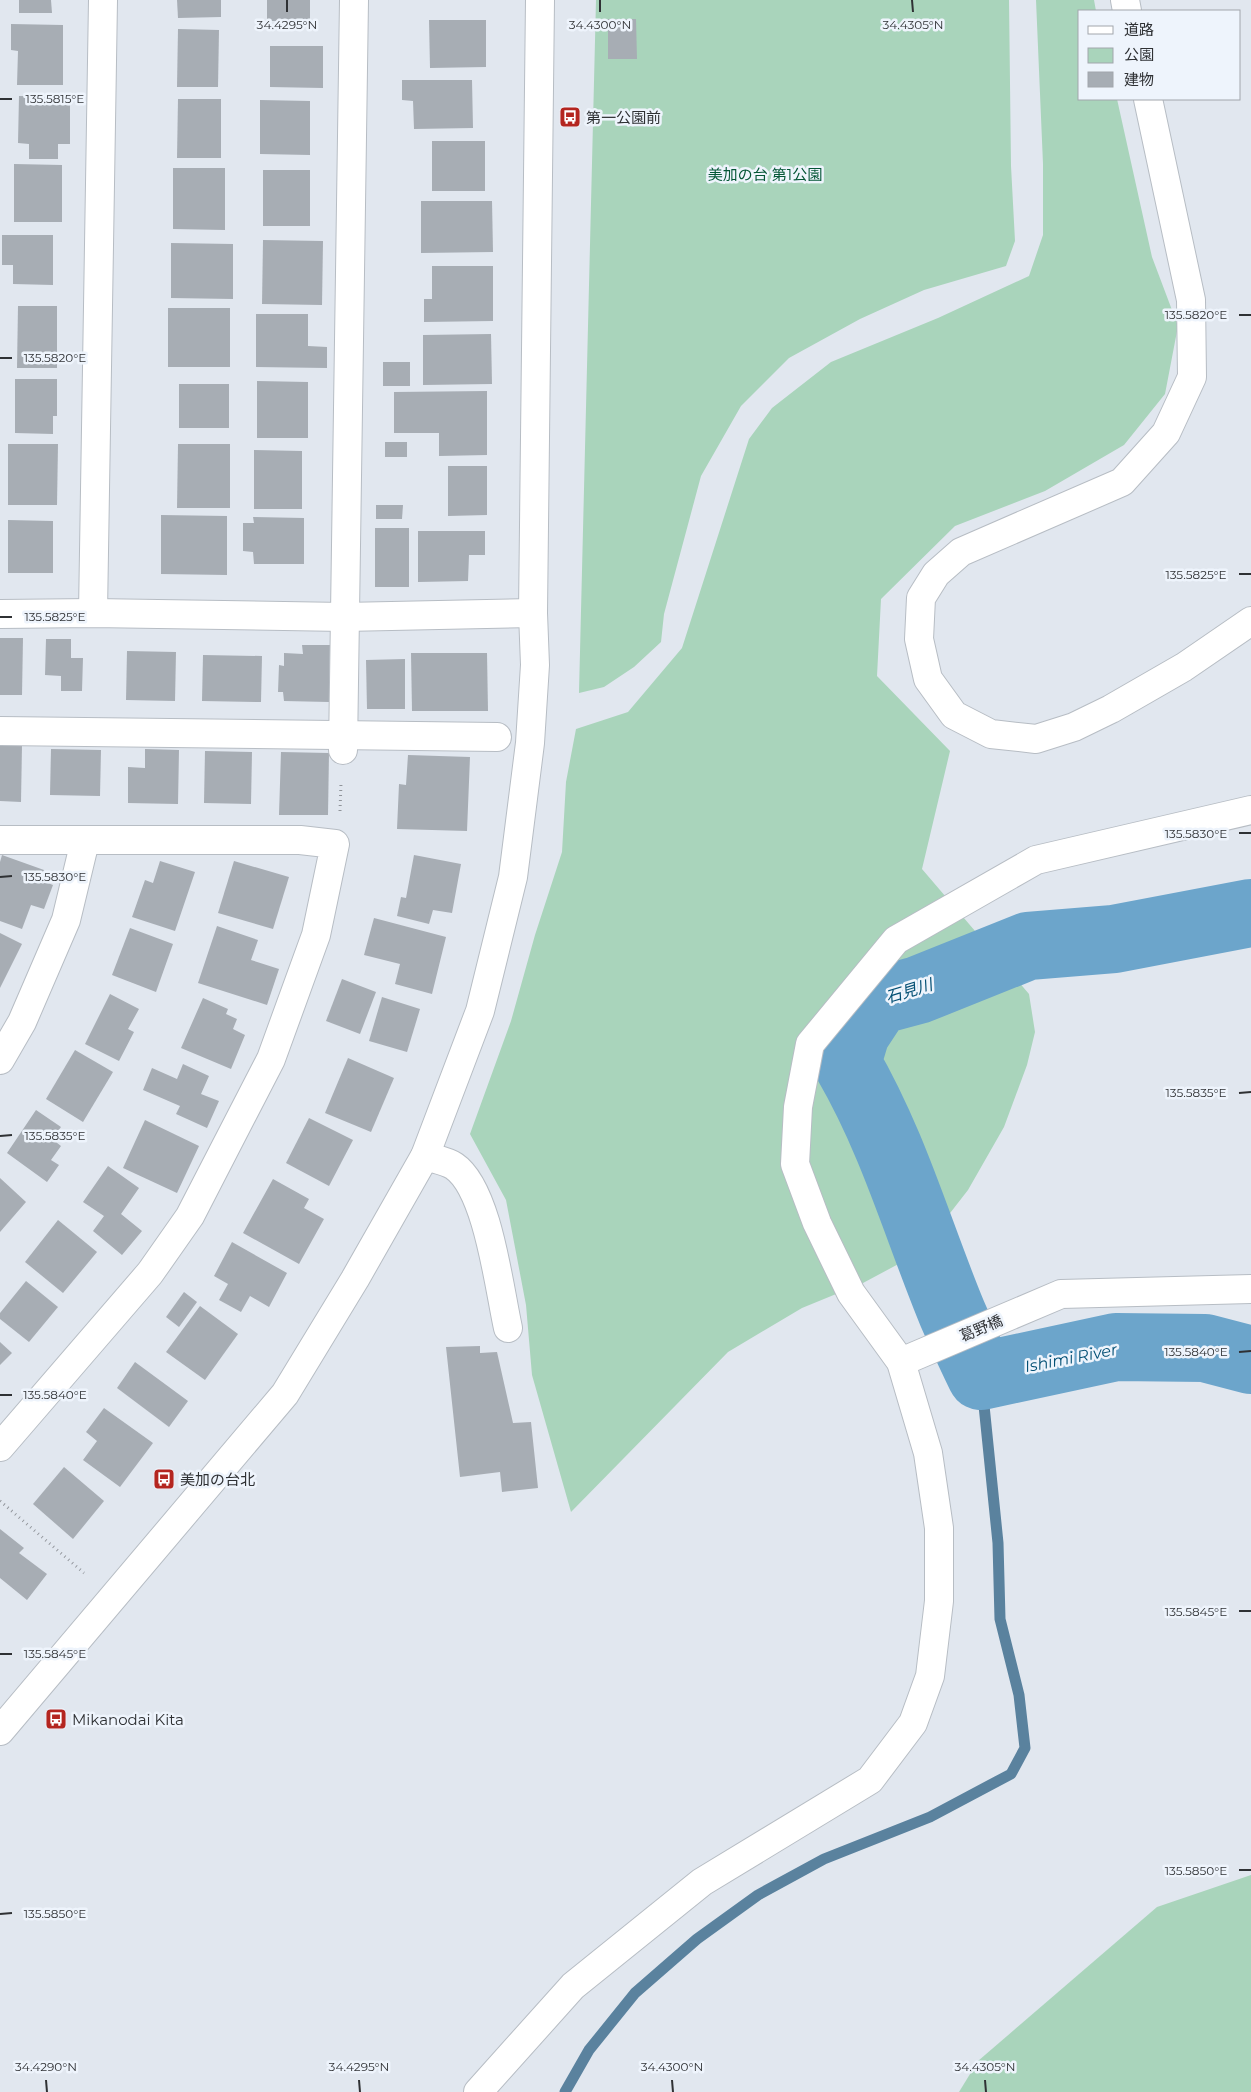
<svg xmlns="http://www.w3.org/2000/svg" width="1251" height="2092" font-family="Montserrat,'Noto Sans JP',sans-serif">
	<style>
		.green { fill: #a9d4bb }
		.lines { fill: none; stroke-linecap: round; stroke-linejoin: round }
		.stream { stroke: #5a829e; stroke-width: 11 }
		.river { stroke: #6ca5cb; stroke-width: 68 }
		.building { fill: #a7adb4 }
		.minor-casing { stroke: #b7bdc4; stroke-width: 30 }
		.tertiary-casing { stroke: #b7bdc4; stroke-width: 30 }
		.secondary-casing { stroke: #b7bdc4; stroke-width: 30 }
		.path { stroke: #90949a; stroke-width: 3; stroke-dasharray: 1 4; stroke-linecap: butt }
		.minor { stroke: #fff; stroke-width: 28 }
		.tertiary { stroke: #fff; stroke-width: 28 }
		.secondary { stroke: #fff; stroke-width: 28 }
		.ticks { fill: none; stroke: #2f3134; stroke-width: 2 }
		.labels { text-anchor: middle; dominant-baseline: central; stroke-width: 5; stroke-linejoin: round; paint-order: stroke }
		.poi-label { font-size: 15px; fill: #2f3134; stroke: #eef4fc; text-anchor: start }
		.park-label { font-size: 15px; fill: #045636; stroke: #eef4fc }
		.street-label { font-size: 15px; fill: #2f3134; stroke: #eef4fc }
		.water-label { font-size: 16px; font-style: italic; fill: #024f74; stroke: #eef4fc }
		.ticks-label { font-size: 12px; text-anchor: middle; fill: #2f3134; stroke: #eef4fc; stroke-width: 5; stroke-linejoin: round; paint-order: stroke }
	</style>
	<rect width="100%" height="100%" fill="#e1e7ef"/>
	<g class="green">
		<path d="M596 0H1009L1011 166 1015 241 1006 266 924 290 860 319 789 358 741 406 701 476 664 614 661 642 634 667 604 687 579 693Z"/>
		<path d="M1036 0H1094L1096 11H1080V99H1117L1152 257 1178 326 1165 394 1124 445 1045 491 955 526 881 599 877 676 950 751 922 869 1029 994 1035 1032 1027 1065 1004 1127 968 1190 919 1253 863 1283 802 1308 728 1352 571 1512 532 1375 526 1305 506 1200 470 1134 511 1021 535 935 562 852 566 782 576 729 628 712 682 648 749 439 772 408 831 362 938 318 1029 276 1043 235V164Z"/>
		<path d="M1251 1875V2092H959L978 2061 1157 1907Z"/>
	</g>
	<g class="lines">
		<path class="stream" d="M565 2092 589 2050 635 1993 697 1939 758 1895 824 1859 930 1817 1011 1774 1025 1748 1019 1695 1000 1619 998 1543 981 1376"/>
		<path class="river" d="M1251 913 1114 939 1028 946 918 990 877 1001 856 1033 847 1063C894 1144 917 1228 952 1313 961 1334 971 1355 981 1376L1116 1347 1205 1348 1251 1360"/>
	</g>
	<g class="building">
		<path d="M19 0H51L52 13H19Z"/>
		<path d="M177 0H221V17L178 18Z"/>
		<rect x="267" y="0" width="43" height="21"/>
		<path d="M608 19H636L637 59H608Z"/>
		<path d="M429 20H486V67L430 68Z"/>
		<path d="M11 24 63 25V85H17L18 51 11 50Z"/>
		<path d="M178 29 219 30 218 87H177Z"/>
		<path d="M270 46H323V88L270 87Z"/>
		<path d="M402 80H472L473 128 414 129 413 101 402 100Z"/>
		<path d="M19 96 70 97V144H58V159H29V144L18 143Z"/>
		<path d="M178 99H221V158H177Z"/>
		<path d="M260 100 310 101V155L260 154Z"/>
		<rect x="432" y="141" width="53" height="50"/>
		<path d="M14 164 62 165V222H14Z"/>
		<path d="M173 168H225V230L173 229Z"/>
		<rect x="263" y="170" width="47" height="56"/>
		<path d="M421 201H492L493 252 421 253Z"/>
		<path d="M2 235H53V285L13 284V265H2Z"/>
		<path d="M263 240 323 241 322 305 262 304Z"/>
		<path d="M171 243 233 244V299L171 298Z"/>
		<path d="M432 266H493V321L424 322V299H432Z"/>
		<path d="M18 306H57V368H17Z"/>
		<rect x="168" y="308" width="62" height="59"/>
		<path d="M256 314H308V346L327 347V368L256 367Z"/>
		<path d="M491 334 492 384 423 385V335Z"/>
		<rect x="383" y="362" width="27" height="24"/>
		<path d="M15 379H57V416H53V434L15 433Z"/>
		<path d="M257 381 308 382V438H257Z"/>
		<rect x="179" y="384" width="50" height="44"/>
		<path d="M487 391V455L439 456V433H394V392Z"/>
		<rect x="385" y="442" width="22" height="15"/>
		<path d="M8 444H58L57 505H8Z"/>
		<path d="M178 444H230V508H177Z"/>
		<path d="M254 450 302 451V509H254Z"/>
		<path d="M448 466H487V515L448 516Z"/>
		<path d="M376 505H403L402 519H376Z"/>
		<path d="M161 515 227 516V575L161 574Z"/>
		<path d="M253 517 304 518V564H254L253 552 243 551V523H254Z"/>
		<path d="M8 520 53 521V573H8Z"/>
		<rect x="375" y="528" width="34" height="59"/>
		<path d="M418 531H485V555H469L468 581 418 582Z"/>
		<path d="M0 638H23L22 695H0Z"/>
		<path d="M46 639H71V658H83L82 691H61V676L45 675Z"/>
		<path d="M302 645H330L329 702 284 701 283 692H278L279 665 284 666V653L303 654Z"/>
		<path d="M127 651 176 652 175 701 126 700Z"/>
		<path d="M411 653H487L488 711H412Z"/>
		<path d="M203 655 262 656 261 702 202 701Z"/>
		<path d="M405 659V709H367L366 660Z"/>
		<path d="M0 745H22L21 802 0 801Z"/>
		<path d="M51 749 101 750 100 796 50 795Z"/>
		<path d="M145 749 179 750 178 804 128 803V767L145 768Z"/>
		<path d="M205 751 252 752 251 804 204 803Z"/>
		<path d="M281 752 329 753 328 815H279Z"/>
		<path d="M408 755 470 757 467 831 397 829 399 784 406 785Z"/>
		<path d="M2 855 44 870 40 880 53 885 44 909 31 905 22 929 0 921V862Z"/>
		<path d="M414 855 461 864 452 913 433 910 429 924 397 916 401 897 406 898Z"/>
		<path d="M160 861 195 872 175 931 132 917 145 880 153 883Z"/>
		<path d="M234 861 289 877 273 929 218 913Z"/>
		<path d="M374 918 446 937 432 994 395 984 400 964 364 955Z"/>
		<path d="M217 926 258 940 251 960 279 969 267 1005 198 983Z"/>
		<path d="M130 928 173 944 156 992 112 975Z"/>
		<path d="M0 933 22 944 0 988Z"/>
		<path d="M342 979 376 992 360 1034 326 1021Z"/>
		<path d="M110 994 139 1009 128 1029 134 1032 119 1061 85 1044Z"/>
		<path d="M382 997 420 1009 407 1052 369 1041Z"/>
		<path d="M203 998 228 1009 226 1014 237 1019 233 1029 245 1035 231 1069 181 1048Z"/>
		<path d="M75 1050 113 1072 83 1122 46 1099Z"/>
		<path d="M348 1058 394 1078 371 1132 325 1113Z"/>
		<path d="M183 1064 209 1076 201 1094 219 1101 207 1128 176 1114 180 1106 143 1090 152 1068 177 1079Z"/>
		<path d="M36 1110 61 1127 52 1139 61 1146 51 1160 59 1165 47 1182 7 1153Z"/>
		<path d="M309 1118 353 1140 329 1186 286 1163Z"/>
		<path d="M145 1120 199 1146 177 1193 123 1168Z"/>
		<path d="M108 1166 139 1188 121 1214 142 1231 122 1255 93 1231 104 1216 83 1202Z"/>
		<path d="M0 1178 26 1202 0 1232Z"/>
		<path d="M273 1179 309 1199 304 1208 324 1219 299 1264 243 1233Z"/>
		<path d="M58 1220 97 1252 63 1293 25 1262Z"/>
		<path d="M232 1242 287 1273 269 1307 250 1296 241 1312 219 1300 228 1284 214 1276Z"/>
		<path d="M26 1281 58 1307 29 1342 0 1319V1313Z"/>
		<path d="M184 1292 197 1302 179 1327 166 1317Z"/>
		<path d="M200 1306 238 1334 205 1380 166 1352Z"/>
		<path d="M0 1342 12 1353 0 1365Z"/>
		<path d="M480 1346V1353L497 1352 513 1423 531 1422 538 1488 502 1492 500 1472 460 1477 446 1347Z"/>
		<path d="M135 1362 188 1401 169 1427 117 1388Z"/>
		<path d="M104 1408 153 1443 120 1487 83 1460 97 1441 86 1432Z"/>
		<path d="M64 1467 104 1501 73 1539 33 1504Z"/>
		<path d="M0 1529 24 1548 19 1553 47 1574 27 1600 0 1578Z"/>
	</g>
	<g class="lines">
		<g class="minor-casing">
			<g id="minor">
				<path d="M93 613 103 0"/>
				<path d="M0 614 93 613 344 617 533 613"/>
				<path d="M0 731 497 737"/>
				<path d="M343 750 354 0"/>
				<path d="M0 840H300L335 844 316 935 271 1059 190 1216 150 1273 0 1447"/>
				<path d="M0 1060 22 1022 66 920 85 841"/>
				<path d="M425 1156C434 1159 446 1161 454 1166 488 1189 499 1288 508 1328"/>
				<path d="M901 1362 1061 1294 1251 1289"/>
			</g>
		</g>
		<g class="tertiary-casing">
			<g id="tertiary">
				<path d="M1125 0 1127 11"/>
				<path d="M1148 99 1191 300 1192 377 1166 433 1122 482 961 552 936 574 921 598 919 639 928 679 954 715 991 734 1036 739 1074 727 1111 709 1184 667 1251 621"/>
				<path d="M0 1731 285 1394 355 1279 425 1156 480 1011 513 877 530 743 535 665 533 613 540 0"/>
			</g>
		</g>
		<g class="secondary-casing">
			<path id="secondary" d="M478 2092 573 1986 702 1882 870 1780 913 1723 930 1676 939 1601V1528L928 1453 901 1362 851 1293 817 1223 795 1164 798 1107 810 1044 896 940 1036 860 1251 810"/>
		</g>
		<g class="path">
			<path d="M340 811 341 783"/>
			<path d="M0 1501 84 1573"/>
		</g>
		<use href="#minor" class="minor"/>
		<use href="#tertiary" class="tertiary"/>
		<use href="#secondary" class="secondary"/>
	</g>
	<path class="ticks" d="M287 0V12M600 0V12M912 0 913 12M0 99H12M1239 315H1251M0 358H12M1239 574H1251M0 617H12M1239 833H1251M0 877 12 876M1239 1093 1251 1092M0 1136 12 1135M1239 1352 1251 1351M0 1395H12M1239 1611H1251M0 1654H12M1239 1870H1251M0 1914 12 1913M46 2080 47 2092M359 2080 360 2092M672 2080 673 2092M985 2080 986 2092"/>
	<defs>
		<g id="bus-square" transform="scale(1.125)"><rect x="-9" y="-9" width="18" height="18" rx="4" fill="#b4251f" stroke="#eef4fc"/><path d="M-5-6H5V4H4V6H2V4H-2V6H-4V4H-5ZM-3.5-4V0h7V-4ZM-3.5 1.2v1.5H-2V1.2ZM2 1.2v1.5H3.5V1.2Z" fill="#fff"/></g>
	</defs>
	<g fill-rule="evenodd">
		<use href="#bus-square" x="570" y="117"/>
		<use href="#bus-square" x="164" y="1479"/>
		<use href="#bus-square" x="56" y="1719"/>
	</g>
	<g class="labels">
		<g class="poi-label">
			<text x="586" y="117">第一公園前</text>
			<text x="180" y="1479">美加の台北</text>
			<text x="72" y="1719">Mikanodai Kita</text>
		</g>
		<g class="park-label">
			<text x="765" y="174">美加の台 第1公園</text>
		</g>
		<g class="street-label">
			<text transform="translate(981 1328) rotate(-23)">葛野橋</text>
		</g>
		<g class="water-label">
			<text transform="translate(909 991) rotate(-17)">石見川</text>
			<text transform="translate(1071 1358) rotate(-11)">Ishimi River</text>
		</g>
	</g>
	<g class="ticks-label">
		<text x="287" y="29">34.4295°N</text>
		<text x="600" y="29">34.4300°N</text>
		<text x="913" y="29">34.4305°N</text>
		<text x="55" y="103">135.5815°E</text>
		<text x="1196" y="319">135.5820°E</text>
		<text x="55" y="362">135.5820°E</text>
		<text x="1196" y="579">135.5825°E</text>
		<text x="55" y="621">135.5825°E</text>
		<text x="1196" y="838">135.5830°E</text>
		<text x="55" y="881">135.5830°E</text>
		<text x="1196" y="1097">135.5835°E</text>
		<text x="55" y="1140">135.5835°E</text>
		<text x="1196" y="1356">135.5840°E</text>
		<text x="55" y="1399">135.5840°E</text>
		<text x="1196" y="1616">135.5845°E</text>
		<text x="55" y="1658">135.5845°E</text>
		<text x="1196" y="1875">135.5850°E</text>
		<text x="55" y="1918">135.5850°E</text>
		<text x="46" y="2071">34.4290°N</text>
		<text x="359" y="2071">34.4295°N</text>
		<text x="672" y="2071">34.4300°N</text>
		<text x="985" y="2071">34.4305°N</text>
	</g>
	<rect x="1078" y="10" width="162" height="90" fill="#eef4fc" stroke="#a2a6ac"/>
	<rect x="1088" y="26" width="25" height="8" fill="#ffffff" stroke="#a2a6ac"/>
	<text x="1124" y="35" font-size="15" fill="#2f3134">道路</text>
	<rect x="1088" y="48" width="25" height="15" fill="#a9d4bb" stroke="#a2a6ac"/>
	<text x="1124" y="60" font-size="15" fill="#2f3134">公園</text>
	<rect x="1088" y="72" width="25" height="15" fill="#a7adb4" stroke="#a2a6ac"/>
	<text x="1124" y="85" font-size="15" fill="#2f3134">建物</text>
</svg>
